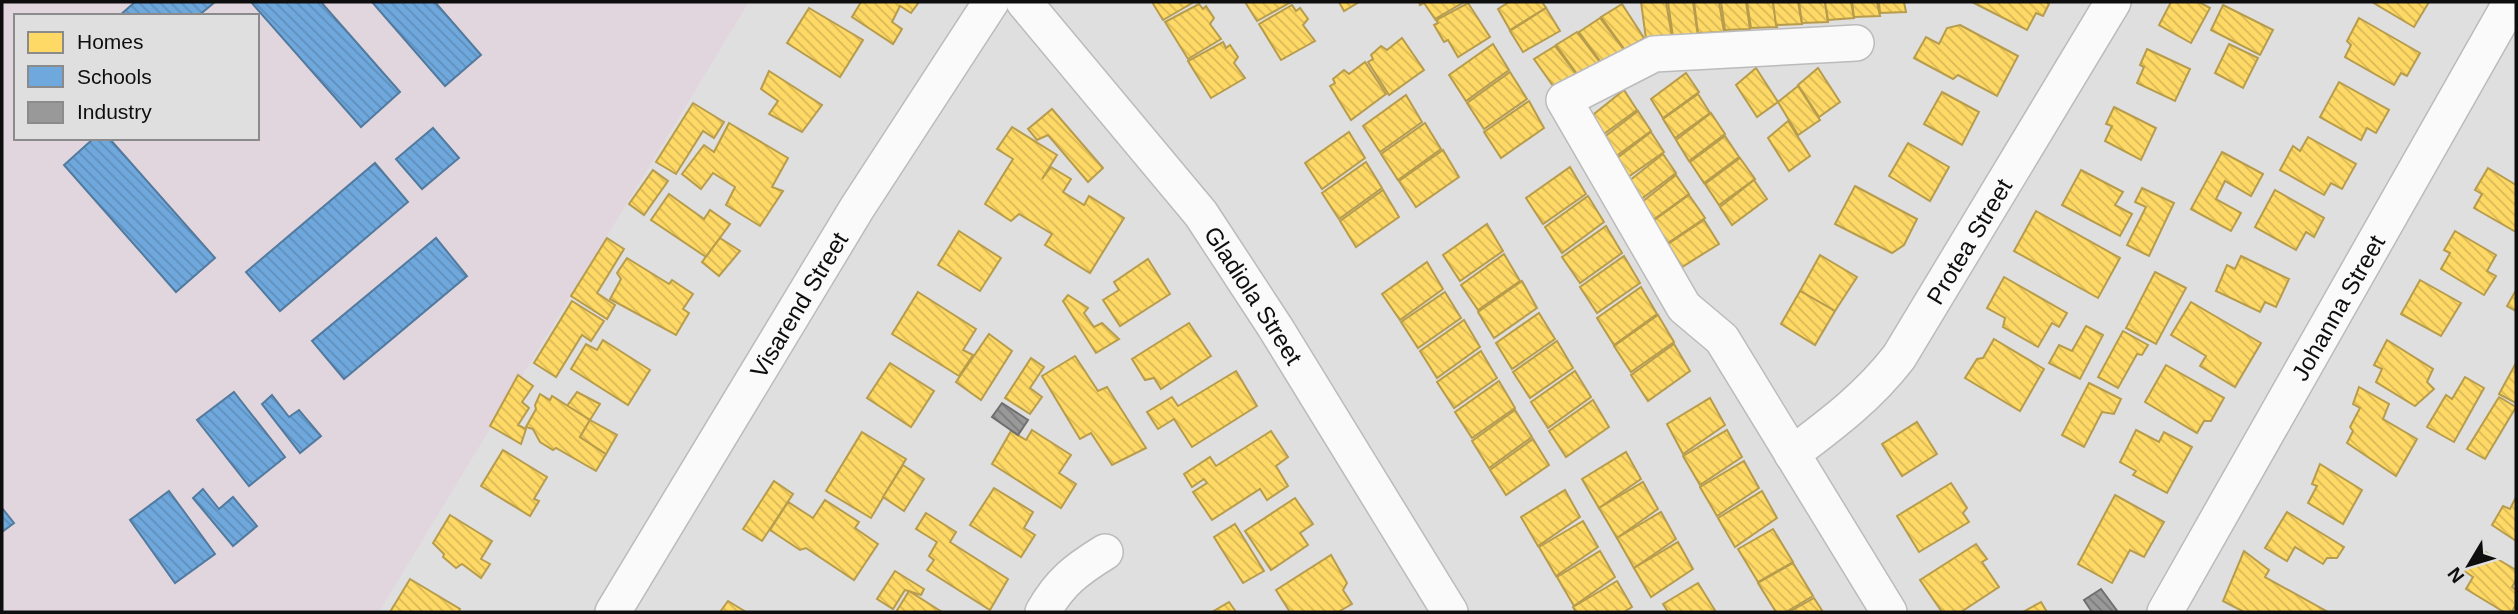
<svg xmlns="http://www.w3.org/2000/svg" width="2518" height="614" font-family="Arial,sans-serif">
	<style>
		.education { fill: #e2d6de; fill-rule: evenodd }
		.homes { fill: url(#homes-back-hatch); stroke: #b79c4c; stroke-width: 2 }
		.schools { fill: url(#schools-back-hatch); stroke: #527a9e; stroke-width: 2 }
		.industry { fill: url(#industry-back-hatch); stroke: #6f6f6f; stroke-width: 2 }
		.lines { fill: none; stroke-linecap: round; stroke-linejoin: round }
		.minor-casing { stroke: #bbbbbc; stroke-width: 38 }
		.minor { stroke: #fafafa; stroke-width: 35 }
		.labels { text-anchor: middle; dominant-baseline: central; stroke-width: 7; stroke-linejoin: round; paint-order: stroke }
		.street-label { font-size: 24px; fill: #0e0e0e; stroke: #dfdfe0 }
	</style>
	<defs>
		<pattern id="homes-back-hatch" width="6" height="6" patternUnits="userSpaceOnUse" patternTransform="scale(1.75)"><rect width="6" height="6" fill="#ffd966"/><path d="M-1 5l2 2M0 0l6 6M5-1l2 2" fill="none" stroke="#d9b957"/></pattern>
		<pattern id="schools-back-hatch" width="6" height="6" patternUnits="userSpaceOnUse" patternTransform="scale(1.75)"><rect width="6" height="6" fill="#6fa8dc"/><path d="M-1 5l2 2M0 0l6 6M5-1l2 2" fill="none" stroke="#5f8fbc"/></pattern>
		<pattern id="industry-back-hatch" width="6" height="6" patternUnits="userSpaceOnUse" patternTransform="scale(1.75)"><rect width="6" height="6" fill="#999"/><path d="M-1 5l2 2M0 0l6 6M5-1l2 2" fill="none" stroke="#7b7b7b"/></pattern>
	</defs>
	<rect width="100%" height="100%" fill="#dfdfe0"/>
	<path class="education" d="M2 2H749L379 612H2ZM16 16H257V138H16Z"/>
	<g class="homes">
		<path d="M861 2H919L911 13 900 6 892 22 902 29 893 44 852 17Z"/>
		<path d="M1152 2H1194L1163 20Z"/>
		<path d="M1245 2H1291L1257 21Z"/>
		<path d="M1339 2H1359L1344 11Z"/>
		<path d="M1419 2H1464L1435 19 1424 3 1420 5Z"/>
		<path d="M1509 2H1542L1546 8 1510 30 1498 9Z"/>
		<path d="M1641 2H1666L1672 37 1646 39Z"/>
		<path d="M1668 2H1693L1698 36 1673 37Z"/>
		<path d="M1694 2H1719L1724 32 1698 33Z"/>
		<path d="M1721 2H1746L1750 29 1725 30Z"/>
		<path d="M1747 2H1773L1777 27 1751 28Z"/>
		<path d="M1773 2H1798L1802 24 1776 25Z"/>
		<path d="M1799 2H1825L1828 22 1802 23Z"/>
		<path d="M1825 2H1851L1854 18 1828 20Z"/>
		<path d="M1852 2H1877L1880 16 1854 17Z"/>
		<path d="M1879 2H1904L1906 12 1880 13Z"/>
		<path d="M1972 2H2046L2049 4 2043 16 2036 13 2027 30Z"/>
		<path d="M2171 2H2199L2210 8 2191 43 2159 25Z"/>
		<path d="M2372 2H2429L2414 27Z"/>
		<path d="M1468 3 1490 37 1458 57 1448 40 1444 42 1434 25 1438 23 1436 20Z"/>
		<path d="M1199 4 1203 9 1206 6 1214 18 1210 24 1221 39 1188 59 1165 22Z"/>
		<path d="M1622 4 1644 38 1625 50 1601 17Z"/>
		<path d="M1292 5 1296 11 1300 8 1308 19 1303 25 1315 41 1281 60 1259 24Z"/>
		<path d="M2223 5 2273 30 2260 55 2211 30Z"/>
		<path d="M809 8 863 40 840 77 787 43Z"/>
		<path d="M1546 8 1560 31 1523 52 1510 31Z"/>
		<path d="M1600 18 1625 51 1603 65 1579 32Z"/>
		<path d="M2359 18 2420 53 2407 76 2401 73 2394 85 2345 57 2351 45 2347 41Z"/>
		<path d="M1960 25 2018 56 1997 96 1958 75 1953 79 1914 58 1926 37 1939 44 1947 28Z"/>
		<path d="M1577 32 1602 65 1580 78 1556 45Z"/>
		<path d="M1402 38 1424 70 1389 95 1368 62 1373 59 1371 55 1381 46 1387 50Z"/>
		<path d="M1223 42 1226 48 1230 45 1238 57 1234 63 1245 78 1211 98 1188 61Z"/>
		<path d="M1493 44 1509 70 1466 101 1449 75Z"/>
		<path d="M2229 44 2258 58 2243 88 2215 73Z"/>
		<path d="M1555 46 1580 79 1558 93 1534 59Z"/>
		<path d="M2147 49 2190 69 2175 101 2137 83 2144 67 2140 65Z"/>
		<path d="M1365 62 1386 94 1351 120 1330 86 1335 83 1333 79 1344 70 1349 74Z"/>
		<path d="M1756 68 1778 102 1757 117 1736 85Z"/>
		<path d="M1818 68 1840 102 1819 117 1798 85Z"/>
		<path d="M769 71 822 105 802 132 769 114 778 101 761 89Z"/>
		<path d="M1510 72 1527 99 1484 129 1467 103Z"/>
		<path d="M1686 73 1699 92 1663 118 1651 99Z"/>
		<path d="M2339 82 2389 110 2376 133 2367 128 2361 140 2320 117Z"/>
		<path d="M1798 86 1820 120 1798 135 1778 102Z"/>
		<path d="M1624 90 1637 110 1601 136 1589 118Z"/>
		<path d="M1942 92 1979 112 1962 145 1924 124Z"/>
		<path d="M1698 94 1710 113 1675 138 1663 119Z"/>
		<path d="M1406 95 1422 122 1380 152 1363 126Z"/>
		<path d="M1529 101 1544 128 1501 158 1484 132Z"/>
		<path d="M693 103 724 122 714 138 703 131 676 174 656 162Z"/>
		<path d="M2114 107 2156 128 2141 160 2105 141 2112 126 2106 124Z"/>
		<path d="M1052 109 1103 168 1088 182 1048 135 1037 140 1028 129Z"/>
		<path d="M1638 111 1651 131 1615 157 1603 138Z"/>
		<path d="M1711 113 1725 134 1689 161 1676 140Z"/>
		<path d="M1788 121 1810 156 1789 171 1768 138Z"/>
		<path d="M729 123 788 158 772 187 783 191 760 226 726 205 735 187 713 173 701 189 682 174 704 145 714 152Z"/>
		<path d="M1425 123 1441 149 1398 180 1381 154Z"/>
		<path d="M1012 127 1057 155 1042 179 1051 167 1071 179 1063 192 1084 205 1089 196 1124 218 1090 273 1045 245 1052 234 1019 214 1011 221 985 204 1013 159 997 149Z"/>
		<path d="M1349 132 1365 158 1322 189 1305 163Z"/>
		<path d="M1651 132 1664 152 1628 177 1616 159Z"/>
		<path d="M1725 136 1739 157 1704 183 1690 162Z"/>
		<path d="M2308 137 2356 164 2342 189 2331 183 2324 195 2280 170 2293 146 2300 151Z"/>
		<path d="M1908 143 1949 167 1930 201 1889 176Z"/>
		<path d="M1443 150 1459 177 1416 207 1399 181Z"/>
		<path d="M2222 152 2263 174 2251 196 2225 181 2216 199 2241 213 2231 231 2191 209Z"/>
		<path d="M1663 154 1676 173 1640 200 1629 181Z"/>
		<path d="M1740 158 1755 179 1719 205 1705 184Z"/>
		<path d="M1366 162 1382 188 1339 219 1322 193Z"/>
		<path d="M1570 167 1586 194 1543 224 1526 198Z"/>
		<path d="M2488 168 2516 185V232L2474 208 2482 194 2475 190Z"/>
		<path d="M653 170 668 181 644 215 629 204Z"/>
		<path d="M2081 170 2123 192 2115 205 2132 214 2120 236 2062 205Z"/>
		<path d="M1676 175 1689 194 1653 220 1642 202Z"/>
		<path d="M1754 180 1767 199 1732 225 1720 207Z"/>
		<path d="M1855 186 1917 219 1904 245 1892 253 1835 224Z"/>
		<path d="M2142 188 2174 203 2149 256 2127 245 2146 207 2135 202Z"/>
		<path d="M1383 190 1399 217 1356 247 1340 221Z"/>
		<path d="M2275 190 2324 218 2314 237 2306 232 2296 250 2255 227Z"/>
		<path d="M669 194 704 219 710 210 730 224 706 257 651 220Z"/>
		<path d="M1689 195 1705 218 1668 243 1653 221Z"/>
		<path d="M1588 196 1604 222 1562 253 1545 227Z"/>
		<path d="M2036 211 2120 258 2098 298 2014 251Z"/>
		<path d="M1704 220 1719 244 1682 267 1668 244Z"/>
		<path d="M1487 224 1503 251 1460 281 1443 255Z"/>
		<path d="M1606 226 1622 253 1580 283 1562 257Z"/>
		<path d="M959 231 1001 258 980 291 938 265Z"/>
		<path d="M2455 231 2496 255 2487 271 2496 276 2484 295 2441 269 2450 253 2444 250Z"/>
		<path d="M607 238 624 249 597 293 615 305 607 319 571 296Z"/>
		<path d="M720 238 740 251 719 276 702 262Z"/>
		<path d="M1504 254 1520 281 1478 310 1461 285Z"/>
		<path d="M1820 255 1857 277 1835 311 1800 291Z"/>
		<path d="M1624 256 1640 283 1597 313 1580 287Z"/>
		<path d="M2241 256 2289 279 2276 307 2265 302 2260 312 2216 291 2227 265 2235 269Z"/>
		<path d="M627 258 669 284 672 280 693 294 683 309 689 313 676 335 610 299 621 279 617 273Z"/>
		<path d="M1148 259 1170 294 1120 326 1103 300 1119 290 1114 282Z"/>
		<path d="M1427 262 1443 289 1400 320 1382 294Z"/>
		<path d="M2155 272 2186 288 2156 344 2126 328Z"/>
		<path d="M2004 277 2067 313 2059 327 2052 323 2038 347 2003 327 2005 318 1987 308Z"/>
		<path d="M2420 280 2461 303 2441 336 2401 314Z"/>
		<path d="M1522 281 1537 308 1494 338 1478 312Z"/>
		<path d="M1641 287 1657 314 1614 345 1597 318Z"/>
		<path d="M2516 290V311L2507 306Z"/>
		<path d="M1800 291 1835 311 1815 345 1781 324Z"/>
		<path d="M918 292 976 329 963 350 973 355 959 376 892 334Z"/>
		<path d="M1445 292 1461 318 1418 348 1401 322Z"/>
		<path d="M1068 295 1088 308 1084 313 1094 327 1102 323 1119 339 1096 353 1063 301Z"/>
		<path d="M572 301 604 321 591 341 582 335 556 377 534 363Z"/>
		<path d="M2191 302 2261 343 2235 387 2200 366 2206 356 2171 335Z"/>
		<path d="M1539 313 1555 339 1512 369 1496 343Z"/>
		<path d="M1658 315 1674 342 1631 372 1614 346Z"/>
		<path d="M1464 320 1480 347 1437 378 1420 351Z"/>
		<path d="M1189 323 1211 356 1161 389 1154 378 1145 380 1132 359Z"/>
		<path d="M2086 326 2103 335 2080 379 2049 363 2059 345 2072 351Z"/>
		<path d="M2123 331 2148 345 2142 355 2137 354 2118 388 2098 377Z"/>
		<path d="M989 334 1012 351 981 400 956 382Z"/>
		<path d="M1994 339 2044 369 2020 411 1965 378 1977 359 1983 358Z"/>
		<path d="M603 340 650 370 628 405 571 369 586 344 597 350Z"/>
		<path d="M2387 340 2433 369 2427 382 2434 389 2415 406 2376 382 2382 369 2374 365Z"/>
		<path d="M1557 341 1573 368 1530 398 1513 372Z"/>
		<path d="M1674 344 1690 371 1648 401 1631 375Z"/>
		<path d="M1481 351 1497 378 1454 408 1437 382Z"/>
		<path d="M1075 356 1098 391 1107 387 1146 448 1112 465 1091 433 1080 439 1042 376Z"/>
		<path d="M1031 358 1044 367 1030 388 1042 397 1030 414 1005 398Z"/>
		<path d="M890 363 934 391 911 427 867 398Z"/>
		<path d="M2516 363V403L2499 394Z"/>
		<path d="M2166 365 2224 398 2211 421H2204L2197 433 2145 402Z"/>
		<path d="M1236 371 1257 406 1192 447 1174 419 1158 429 1147 412 1172 397 1178 406Z"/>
		<path d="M1575 371 1591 397 1548 428 1531 402Z"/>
		<path d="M518 375 533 386 522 402 529 408 518 425 526 429 521 444 490 426Z"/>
		<path d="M2465 377 2484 388 2454 442 2427 427 2446 395 2452 399Z"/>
		<path d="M1499 381 1515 408 1472 438 1455 412Z"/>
		<path d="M2089 383 2121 399 2114 414 2102 412 2084 447 2062 435Z"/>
		<path d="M2359 387 2389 404 2383 419 2417 439 2396 476 2347 443 2353 431 2350 427 2360 408 2353 404Z"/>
		<path d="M577 392 600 404 590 420 567 406Z"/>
		<path d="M540 394 550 400 552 396 590 420 580 437 606 454 596 471 556 448 553 450 540 442 533 429 526 427 536 409 535 405Z"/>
		<path d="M2499 397 2516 407 2485 459 2467 449Z"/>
		<path d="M1710 398 1725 425 1683 454 1667 424Z"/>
		<path d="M1593 400 1609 427 1566 457 1549 431Z"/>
		<path d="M1515 410 1532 437 1489 468 1472 441Z"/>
		<path d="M590 420 617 435 606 454 580 437Z"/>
		<path d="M1917 422 1937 454 1902 476 1882 444Z"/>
		<path d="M1032 430 1071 455 1059 473 1076 484 1061 508 992 464 1011 431 1026 440Z"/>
		<path d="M1727 430 1742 457 1700 485 1683 456Z"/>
		<path d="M2136 430 2159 442 2164 432 2192 447 2167 493 2133 475 2136 471 2120 462Z"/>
		<path d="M1271 431 1288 457 1276 466 1288 486 1267 500 1260 489 1212 520 1193 492 1207 483 1204 479 1192 487 1184 474 1210 457 1216 466Z"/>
		<path d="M862 432 906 459 871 518 826 491Z"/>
		<path d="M1533 439 1549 465 1506 495 1490 470Z"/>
		<path d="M503 450 547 477 534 499 539 501 530 516 481 486Z"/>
		<path d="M1626 452 1641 479 1599 508 1582 479Z"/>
		<path d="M1744 461 1759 488 1717 516 1700 487Z"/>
		<path d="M2320 464 2362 490 2343 524 2308 503 2317 486 2312 484Z"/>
		<path d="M903 465 924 479 904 511 883 497Z"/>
		<path d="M774 481 793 494 762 541 743 529Z"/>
		<path d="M1643 482 1658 509 1617 538 1599 508Z"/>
		<path d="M1951 483 1967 508 1963 513 1969 522 1919 552 1897 516Z"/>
		<path d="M994 488 1033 512 1024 528 1035 535 1021 557 970 525Z"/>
		<path d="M1565 490 1580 517 1538 546 1521 517Z"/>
		<path d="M1762 491 1777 518 1735 547 1718 518Z"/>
		<path d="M2115 495 2164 522 2144 557 2130 550 2112 583 2078 564Z"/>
		<path d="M2516 497V541L2492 525 2503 506 2510 509Z"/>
		<path d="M1295 498 1313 524 1300 533 1308 545 1271 570 1245 531Z"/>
		<path d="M825 500 859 522 855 528 878 544 854 580 806 548 800 550 770 530 788 502 813 518Z"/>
		<path d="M1661 512 1676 539 1634 568 1617 538Z"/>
		<path d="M2287 512 2344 547 2337 558H2327L2323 564 2295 547 2287 561 2265 548Z"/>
		<path d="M926 513 956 532 950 542 1008 579 990 610 927 570 934 560 929 556 937 542 916 529Z"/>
		<path d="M450 515 492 541 481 559 490 564 481 578 462 564 456 568 443 557 444 554 433 543Z"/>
		<path d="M1583 521 1598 547 1556 576 1539 547Z"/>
		<path d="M1235 524 1264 571 1243 583 1214 537Z"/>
		<path d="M1773 529 1793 562 1758 582 1738 549Z"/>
		<path d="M1678 542 1693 569 1651 597 1634 568Z"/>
		<path d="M1976 544 1987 559 1982 562 1999 587 1961 612H1942L1920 580Z"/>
		<path d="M2477 547 2516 570V580L2512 587 2516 590V604L2512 612H2504L2466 589 2473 577 2463 570Z"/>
		<path d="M1600 551 1615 577 1574 606 1557 577Z"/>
		<path d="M2244 551 2269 570 2265 577 2328 612H2244L2223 601Z"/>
		<path d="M1331 555 1347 583 1343 590 1352 604 1338 612H1290L1276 590Z"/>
		<path d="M1793 563 1813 596 1786 612H1776L1758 583Z"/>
		<path d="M895 571 924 589 921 595 905 590 893 609 877 599Z"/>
		<path d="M410 579 460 609 459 612H390Z"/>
		<path d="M1617 581 1632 607 1624 612H1576L1573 607Z"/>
		<path d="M1698 583 1716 612H1668L1663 604Z"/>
		<path d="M909 591 942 612H896Z"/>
		<path d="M1814 598 1823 612H1789Z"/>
		<path d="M728 601 746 612H720Z"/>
		<path d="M1229 602 1236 612H1212Z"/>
		<path d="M2041 602 2047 612H2023Z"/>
	</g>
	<g class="schools">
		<path d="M135 2H215L198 16H119Z"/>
		<path d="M251 2H321L400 92 361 127Z"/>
		<path d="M372 2H435L481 55 445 86Z"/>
		<path d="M433 128 459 158 422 189 396 159Z"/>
		<path d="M94 138H109L215 258 176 292 64 165Z"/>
		<path d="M375 163 408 202 280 311 246 272Z"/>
		<path d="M436 238 467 276 344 379 312 341Z"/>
		<path d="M234 392 285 457 249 486 197 420Z"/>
		<path d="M272 395 289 417 299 410 321 436 300 453 262 404Z"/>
		<path d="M203 489 219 509 233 497 257 526 233 546 193 498Z"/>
		<path d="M169 491 215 554 175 583 130 520Z"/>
		<path d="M2 508 14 523 2 532Z"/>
	</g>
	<g class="industry">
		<path d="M1002 403 1028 420 1018 435 992 417Z"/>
		<path d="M2101 589 2118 612H2092L2084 600Z"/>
	</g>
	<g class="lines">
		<g class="minor-casing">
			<g id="minor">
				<path id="s1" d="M1024 2 1201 214 1275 327 1450 612"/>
				<path d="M1856 43 1654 54 1564 100 1684 307 1722 339 1889 612"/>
				<path id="s2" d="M1792 454C1833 423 1868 397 1899 357L2113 2"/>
				<path id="s3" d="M613 612 857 208 991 2"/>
				<path d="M1043 612C1060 582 1076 570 1105 552"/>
				<path id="s4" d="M2165 612 2511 2"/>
			</g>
		</g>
		<use href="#minor" class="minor"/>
	</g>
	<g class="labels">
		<g class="street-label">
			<text stroke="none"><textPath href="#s2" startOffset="280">Protea Street</textPath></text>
			<text stroke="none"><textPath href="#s1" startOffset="373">Gladiola Street</textPath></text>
			<text stroke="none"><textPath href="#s3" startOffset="359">Visarend Street</textPath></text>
			<text stroke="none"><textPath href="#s4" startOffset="350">Johanna Street</textPath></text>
		</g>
	</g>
	<rect width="2518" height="614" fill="none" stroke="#0e0e0e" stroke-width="7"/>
	<rect x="14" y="14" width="245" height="126" fill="#dfdfe0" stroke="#8b8b8c" stroke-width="2"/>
	<rect x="28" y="32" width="35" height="21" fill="#ffd966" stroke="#8b8b8c" stroke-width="2"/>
	<text x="77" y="49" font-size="21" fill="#0e0e0e">Homes</text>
	<rect x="28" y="66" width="35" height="21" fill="#6fa8dc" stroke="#8b8b8c" stroke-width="2"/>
	<text x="77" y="84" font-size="21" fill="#0e0e0e">Schools</text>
	<rect x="28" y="102" width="35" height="21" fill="#999999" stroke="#8b8b8c" stroke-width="2"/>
	<text x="77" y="119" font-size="21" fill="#0e0e0e">Industry</text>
	<g transform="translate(2469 565) rotate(232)" stroke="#dfdfe0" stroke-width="5" paint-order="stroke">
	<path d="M0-5L12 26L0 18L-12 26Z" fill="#0e0e0e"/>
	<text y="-10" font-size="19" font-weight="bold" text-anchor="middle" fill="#0e0e0e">N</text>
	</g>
</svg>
